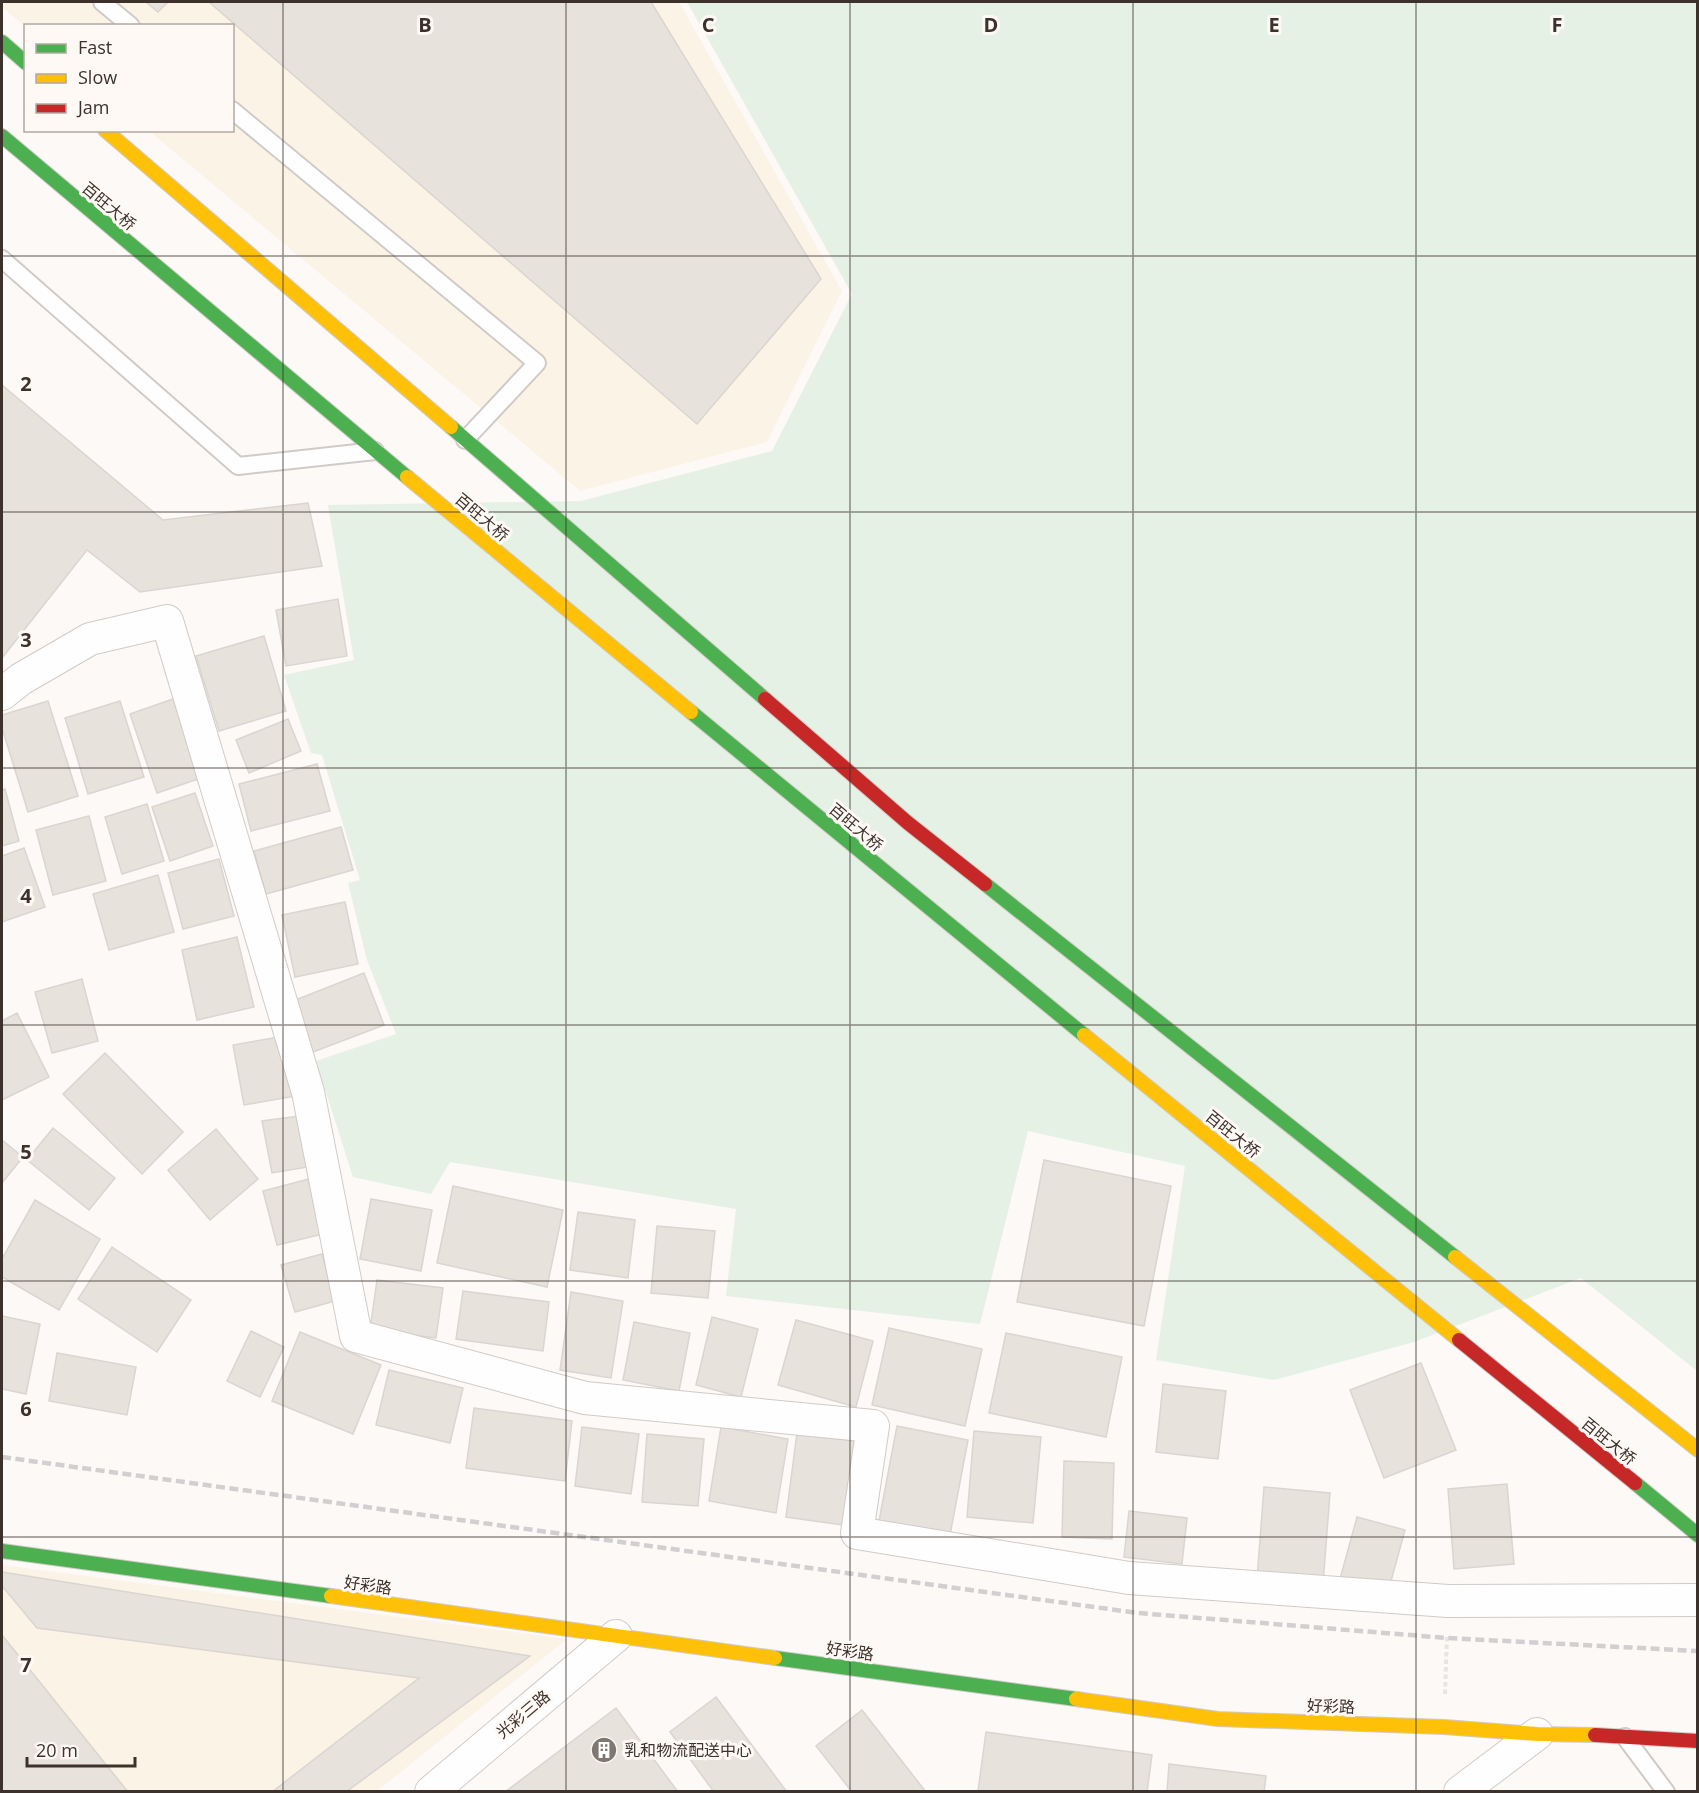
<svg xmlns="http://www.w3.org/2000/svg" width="1699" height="1793" font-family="'Open Sans','Noto Sans SC',sans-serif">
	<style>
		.industrial { fill: #fcf3e7 }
		.green { fill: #e5f1e4 }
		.building { fill: #e8e2dd; stroke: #dad5d0; stroke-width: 1.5 }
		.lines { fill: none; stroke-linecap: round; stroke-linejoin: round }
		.lane-casing { stroke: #d1cbc7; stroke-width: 20 }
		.street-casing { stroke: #d1cbc7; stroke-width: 34 }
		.fast-casing { stroke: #d1cbc7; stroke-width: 16 }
		.slow-casing { stroke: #d1cbc7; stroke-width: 16 }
		.jam-casing { stroke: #d1cbc7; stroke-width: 16 }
		.path { stroke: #e6e5e4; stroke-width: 4; stroke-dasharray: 4.5 3; stroke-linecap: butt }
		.lane { stroke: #fffefe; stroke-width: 16 }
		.street { stroke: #fffefe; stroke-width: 32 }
		.fast { stroke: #4caf50; stroke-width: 14 }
		.slow { stroke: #ffc107; stroke-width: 14 }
		.jam { stroke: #c62828; stroke-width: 14 }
		.rail { stroke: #d1cfcf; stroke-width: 4.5; stroke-dasharray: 9 4.5; stroke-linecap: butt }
		.grid { fill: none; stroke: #3c322b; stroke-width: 1.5; stroke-opacity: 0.55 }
		.labels { text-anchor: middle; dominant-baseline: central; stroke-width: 6; stroke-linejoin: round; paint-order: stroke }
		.street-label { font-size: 16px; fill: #3c322b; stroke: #fef9f5 }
		.poi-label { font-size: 16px; fill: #3c322b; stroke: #fef9f5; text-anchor: start }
		.grid-label { font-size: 20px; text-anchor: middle; font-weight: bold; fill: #3c322b; stroke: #fef9f5; stroke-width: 6; stroke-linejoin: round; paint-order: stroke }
	</style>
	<rect width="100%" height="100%" fill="#fcf9f7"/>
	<g class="industrial">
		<path d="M2 2H679L842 291 767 442 580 491 149 131 232 130V26L25 27 2 7Z"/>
		<path d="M2 1565 567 1639 377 1791 2 1792Z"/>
	</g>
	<path class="green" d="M687 2H1697V1371L1581 1278 1414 1342 1274 1380 1156 1360 1185 1166 1028 1131 980 1324 726 1296 736 1209 450 1162 431 1194 353 1177 316 1061 396 1034 367 960 348 883 360 880 322 755 311 753 284 675 354 660 328 505 581 501 772 451 852 294Z"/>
	<g class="building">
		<path d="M146 2H168L158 12Z"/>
		<path d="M209 2H651L821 279 697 424Z"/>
		<path d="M2 385 163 520 308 503 322 566 140 592 87 550 2 658Z"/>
		<path d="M338 599 347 656 286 666 276 610Z"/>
		<path d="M264 636 286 711 219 731 196 656Z"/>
		<path d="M173 699 201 778 157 793 130 714Z"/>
		<path d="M48 701 78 796 28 812 2 728V715Z"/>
		<path d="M120 701 144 777 88 794 65 718Z"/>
		<path d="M288 719 301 751 249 773 236 740Z"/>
		<path d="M317 764 330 811 251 831 239 784Z"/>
		<path d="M5 789 19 841 2 846V790Z"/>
		<path d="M195 793 213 846 170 861 152 807Z"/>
		<path d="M147 804 164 861 122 874 105 817Z"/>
		<path d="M89 816 106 881 53 895 36 830Z"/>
		<path d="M341 827 353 870 266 894 254 851Z"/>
		<path d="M24 848 45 907 2 922V856Z"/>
		<path d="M219 859 234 916 183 929 168 873Z"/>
		<path d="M158 875 174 932 109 950 93 894Z"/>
		<path d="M345 902 358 964 295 977 282 915Z"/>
		<path d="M237 937 254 1007 197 1020 182 950Z"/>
		<path d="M364 973 384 1025 313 1052 293 1001Z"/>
		<path d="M82 979 98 1041 52 1053 35 992Z"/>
		<path d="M17 1013 49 1077 2 1100V1021Z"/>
		<path d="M284 1036 296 1096 244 1105 233 1045Z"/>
		<path d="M105 1053 183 1132 142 1174 63 1094Z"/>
		<path d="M299 1116 308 1167 272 1173 262 1121Z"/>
		<path d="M53 1128 115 1178 89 1210 27 1160Z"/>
		<path d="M216 1129 258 1179 210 1220 168 1170Z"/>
		<path d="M2 1140 23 1157 2 1183Z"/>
		<path d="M1044 1160 1171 1186 1144 1326 1017 1302Z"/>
		<path d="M309 1179 323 1234 277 1245 263 1191Z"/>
		<path d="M453 1186 563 1210 547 1287 437 1263Z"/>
		<path d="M371 1199 432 1210 421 1271 360 1259Z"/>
		<path d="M35 1200 100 1239 59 1310 2 1277V1259Z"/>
		<path d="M578 1212 635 1220 628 1278 570 1270Z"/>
		<path d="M657 1226 715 1231 708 1298 651 1293Z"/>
		<path d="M112 1247 191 1300 157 1352 78 1299Z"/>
		<path d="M322 1254 335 1301 295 1312 281 1265Z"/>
		<path d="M377 1280 443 1288 436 1338 370 1330Z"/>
		<path d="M463 1291 549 1302 543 1351 456 1339Z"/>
		<path d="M571 1292 623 1301 611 1378 560 1370Z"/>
		<path d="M2 1316 40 1324 26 1394 2 1389Z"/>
		<path d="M712 1317 758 1329 741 1397 696 1385Z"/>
		<path d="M796 1320 873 1341 856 1407 778 1385Z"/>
		<path d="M634 1322 690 1333 679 1391 623 1380Z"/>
		<path d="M889 1328 982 1349 965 1426 872 1405Z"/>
		<path d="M251 1331 284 1347 260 1397 227 1381Z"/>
		<path d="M300 1332 381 1365 353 1434 272 1401Z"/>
		<path d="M1006 1333 1122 1357 1106 1437 989 1413Z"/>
		<path d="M57 1353 136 1367 127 1415 49 1401Z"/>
		<path d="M1421 1363 1456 1450 1384 1478 1350 1390Z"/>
		<path d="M389 1370 463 1388 450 1443 376 1425Z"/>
		<path d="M1163 1384 1226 1391 1218 1459 1156 1452Z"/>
		<path d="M474 1408 572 1421 565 1481 466 1468Z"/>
		<path d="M897 1426 968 1440 950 1535 879 1521Z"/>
		<path d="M582 1427 639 1434 631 1494 575 1486Z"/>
		<path d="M721 1427 788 1439 776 1513 709 1501Z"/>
		<path d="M974 1431 1041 1437 1033 1523 967 1517Z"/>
		<path d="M797 1433 861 1442 850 1526 786 1517Z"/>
		<path d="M647 1434 704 1439 698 1506 642 1502Z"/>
		<path d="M1064 1461 1114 1463 1112 1539 1062 1537Z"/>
		<path d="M1507 1484 1514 1564 1454 1569 1448 1489Z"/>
		<path d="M1264 1487 1330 1493 1323 1584 1257 1579Z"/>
		<path d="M1129 1511 1187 1518 1182 1564 1124 1557Z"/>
		<path d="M1357 1517 1405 1530 1388 1592 1340 1579Z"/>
		<path d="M2 1572 530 1656 346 1792H272L419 1678 37 1628 2 1586Z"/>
		<path d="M2 1635 128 1792H2Z"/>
		<path d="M716 1697 787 1792H714L670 1732Z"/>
		<path d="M616 1708 678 1792H505Z"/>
		<path d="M862 1710 926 1792H852L816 1746Z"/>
		<path d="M986 1732 1152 1755 1147 1792 978 1791Z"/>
		<path d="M1169 1764 1266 1776 1264 1792H1167Z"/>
	</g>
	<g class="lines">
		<g class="lane-casing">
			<g id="lane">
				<path d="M102 2 131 26"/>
				<path d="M232 110 537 363 465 440"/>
				<path d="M2 259 238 466 375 451"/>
				<path d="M1625 1737 1666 1792"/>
			</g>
		</g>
		<g class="street-casing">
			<g id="street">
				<path d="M2 694 21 679 90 639 167 621 308 1092 356 1336 585 1398 873 1426 857 1533 1129 1578 1448 1601 1698 1600"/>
				<path d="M431 1792 616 1636"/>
				<path d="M1460 1792 1537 1734"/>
			</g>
		</g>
		<g class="fast-casing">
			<g id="fast">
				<path d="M2 42 26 63"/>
				<path d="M2 136 407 477"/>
				<path d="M451 427 765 699"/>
				<path d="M691 712 1084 1035"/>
				<path d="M985 884 1455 1257"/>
				<path d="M1635 1483 1698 1535"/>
				<path d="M2 1551 331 1596"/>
				<path d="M775 1658 1076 1699"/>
			</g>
		</g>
		<g class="slow-casing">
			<g id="slow">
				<path d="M105 130 451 427"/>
				<path d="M407 477 691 712"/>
				<path d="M1084 1035 1459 1340"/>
				<path d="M1455 1257 1698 1450"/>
				<path d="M331 1596 775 1658"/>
				<path d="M1076 1699 1218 1719 1444 1727 1537 1734 1595 1735"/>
			</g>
		</g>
		<g class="jam-casing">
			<g id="jam">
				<path d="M765 699 908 823 985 884"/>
				<path d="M1459 1340 1635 1483"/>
				<path d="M1595 1735 1698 1741"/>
			</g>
		</g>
		<path class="path" d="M1445 1694 1447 1635"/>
		<use href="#lane" class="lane"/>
		<use href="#street" class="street"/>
		<use href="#fast" class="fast"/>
		<use href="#slow" class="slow"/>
		<use href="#jam" class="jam"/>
		<path class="rail" d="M2 1457 1138 1613 1447 1638 1698 1651"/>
	</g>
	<path class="grid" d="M283 2V1792M566 2V1792M850 2V1792M1133 2V1792M1416 2V1792M2 256H1698M2 512H1698M2 768H1698M2 1025H1698M2 1281H1698M2 1537H1698"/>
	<defs>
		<g id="building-disc" transform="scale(1.35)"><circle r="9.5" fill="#7f7872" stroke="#fef9f5"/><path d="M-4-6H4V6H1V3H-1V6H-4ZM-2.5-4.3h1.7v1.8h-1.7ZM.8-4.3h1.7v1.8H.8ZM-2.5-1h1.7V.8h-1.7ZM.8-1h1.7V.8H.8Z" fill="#fff"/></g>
	</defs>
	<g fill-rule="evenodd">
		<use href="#building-disc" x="604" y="1750"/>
	</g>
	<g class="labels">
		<g class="street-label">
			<text transform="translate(109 206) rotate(40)">百旺大桥</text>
			<text transform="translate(482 517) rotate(40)">百旺大桥</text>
			<text transform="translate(856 827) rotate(40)">百旺大桥</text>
			<text transform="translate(1233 1134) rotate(39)">百旺大桥</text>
			<text transform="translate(1609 1441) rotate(39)">百旺大桥</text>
			<text transform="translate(368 1585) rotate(8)">好彩路</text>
			<text transform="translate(850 1651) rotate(8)">好彩路</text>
			<text transform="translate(1331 1706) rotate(2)">好彩路</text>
			<text transform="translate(523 1714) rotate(-40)">光彩三路</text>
		</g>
		<g class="poi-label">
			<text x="624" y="1750">乳和物流配送中心</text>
		</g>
	</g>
	<g class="grid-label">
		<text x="425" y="32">B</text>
		<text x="708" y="32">C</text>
		<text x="991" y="32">D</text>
		<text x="1274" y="32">E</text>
		<text x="1557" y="32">F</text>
		<text x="26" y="391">2</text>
		<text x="26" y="647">3</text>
		<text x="26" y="903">4</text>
		<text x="26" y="1159">5</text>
		<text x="26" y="1416">6</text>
		<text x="26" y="1672">7</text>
	</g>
	<rect width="1699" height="1793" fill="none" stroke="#3c322b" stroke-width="6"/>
	<rect x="24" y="24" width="210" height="108" fill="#fef9f5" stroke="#b0a9a4" stroke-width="1.5"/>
	<rect x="36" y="44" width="30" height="9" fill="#4caf50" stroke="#b0a9a4" stroke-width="1.5"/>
	<text x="78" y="54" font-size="18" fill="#3c322b">Fast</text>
	<rect x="36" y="74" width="30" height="9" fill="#ffc107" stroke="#b0a9a4" stroke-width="1.5"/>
	<text x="78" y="84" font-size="18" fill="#3c322b">Slow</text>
	<rect x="36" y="104" width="30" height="9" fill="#c62828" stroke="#b0a9a4" stroke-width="1.5"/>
	<text x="78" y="114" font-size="18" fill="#3c322b">Jam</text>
	<path d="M27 1757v9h108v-9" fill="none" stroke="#3c322b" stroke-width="3"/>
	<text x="36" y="1757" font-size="18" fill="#3c322b" stroke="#fef9f5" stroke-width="4.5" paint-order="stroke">20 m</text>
</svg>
